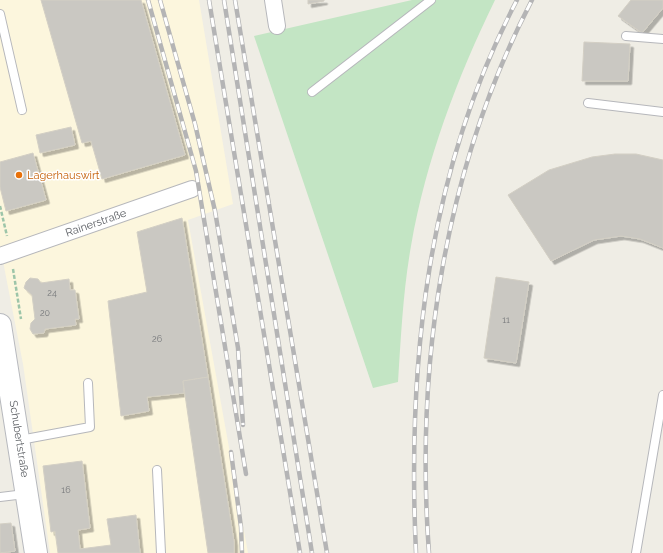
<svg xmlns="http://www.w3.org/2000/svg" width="663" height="553" font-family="Raleway,sans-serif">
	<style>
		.commercial { fill: #fcf6dd }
		.green { fill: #c3e5c4 }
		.building { fill: #cac8c2; stroke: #d3cfc4; filter: url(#shadow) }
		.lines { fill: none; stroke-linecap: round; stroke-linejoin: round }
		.lane-casing { stroke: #b6b7bb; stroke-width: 10 }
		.street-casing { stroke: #b6b7bb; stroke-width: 18 }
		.secondary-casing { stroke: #b7b9be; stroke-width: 24 }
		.path { stroke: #9dc5a9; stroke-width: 2.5; stroke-dasharray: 4 2; stroke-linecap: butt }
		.lane { stroke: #fff; stroke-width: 8 }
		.street { stroke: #fff; stroke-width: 16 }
		.secondary { stroke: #fff; stroke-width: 22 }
		.rail-casing { stroke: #b4b4b5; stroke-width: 4.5 }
		.rail { stroke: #fff; stroke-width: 3; stroke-dasharray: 9; stroke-linecap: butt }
		.food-dot { fill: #e8710a; stroke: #fff; stroke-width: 1.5 }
		.labels { text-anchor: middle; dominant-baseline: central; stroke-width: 3; stroke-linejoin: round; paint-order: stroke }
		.number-label { font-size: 9px; fill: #787a7c }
		.food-label { font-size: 11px; fill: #c56008; stroke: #fff; text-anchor: start }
		.street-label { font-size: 11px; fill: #5d6065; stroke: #fff }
	</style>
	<defs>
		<filter id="shadow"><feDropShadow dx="3.5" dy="3.5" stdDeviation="0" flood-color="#0004"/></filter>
	</defs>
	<rect width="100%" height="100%" fill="#efede5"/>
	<path class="commercial" d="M0 0H199L233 204 188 220 248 553H50L23 364 0 246Z"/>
	<path class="green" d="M412 0H495C457 78 426 160 411 246 403 291 401 337 398 382L373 388 254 36Z"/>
	<g class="building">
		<path d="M41 0H141L185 155 102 179 91 141 82 143Z"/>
		<path d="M308 0H324V1L308 4Z"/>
		<path d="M631 0H663V8L642 33 618 16Z"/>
		<path d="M584 42 630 44 628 81H582Z"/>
		<path d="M71 127 75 145 40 153 36 135Z"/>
		<path d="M33 153 46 200 6 211 0 187V162Z"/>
		<path d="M615 154H636L663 160V248L640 239 621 236 594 240 551 261 508 195 549 170 592 157Z"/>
		<path d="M182 218 208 377 183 381 184 393 147 397 149 411 121 416 108 301 147 292 137 232Z"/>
		<path d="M496 277 529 282 516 363 484 358Z"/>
		<path d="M30 278 38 279 41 283 69 279 70 290H75L79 319H75L76 325 45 329 44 333 33 334 30 329 31 323 35 319 32 295 24 288 26 282Z"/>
		<path d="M208 377 234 542V553H208L183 381Z"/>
		<path d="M82 461 90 528 78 530 80 549 111 545 107 519 136 515 140 553H58L55 531 51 532 43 466Z"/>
		<path d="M11 523 15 551 0 553V524Z"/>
	</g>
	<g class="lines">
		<g class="lane-casing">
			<g id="lane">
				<path d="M0 14 22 110"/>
				<path d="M626 36 663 39"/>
				<path d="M312 92 431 0"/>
				<path d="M588 103 663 112"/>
				<path d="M20 440 90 427 88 383"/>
				<path d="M157 470 161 553"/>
				<path d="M0 497 25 494"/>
				<path d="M636 553 663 395"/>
			</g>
		</g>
		<g class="street-casing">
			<g id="street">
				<path d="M273 0 277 26"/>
				<path d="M0 256 192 189"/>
			</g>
		</g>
		<g class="secondary-casing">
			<path id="secondary" d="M0 325 36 553"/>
		</g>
		<g class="path">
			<path d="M0 206 7 236"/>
			<path d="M13 269 21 319"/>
		</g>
		<use href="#lane" class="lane"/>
		<use href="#street" class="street"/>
		<use href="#secondary" class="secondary"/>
		<g class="rail-casing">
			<g id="rail">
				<path d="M148 0 196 171 246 474"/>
				<path d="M160 0 195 124 215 211 238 348 243 425"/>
				<path d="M209 0 300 553"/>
				<path d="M224 0 312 553"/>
				<path d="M235 0 327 553"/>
				<path d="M231 452 241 527 242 553"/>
				<path d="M416 553C407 363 427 171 517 0"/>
				<path d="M429 553C415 364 444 169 532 0"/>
			</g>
		</g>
		<use href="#rail" class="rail"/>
	</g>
	<circle class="food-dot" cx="19" cy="175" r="4"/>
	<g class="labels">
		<g class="number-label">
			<text x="52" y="293">24</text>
			<text x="45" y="313">20</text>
			<text x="506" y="320">11</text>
			<text x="157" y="339">26</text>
			<text x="66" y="490">16</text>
		</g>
		<g class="food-label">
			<text x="27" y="175">Lagerhauswirt</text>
		</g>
		<g class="street-label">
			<text transform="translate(96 223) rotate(-19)">Rainerstraße</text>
			<text transform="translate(19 439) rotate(81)">Schubertstraße</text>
		</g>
	</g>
</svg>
